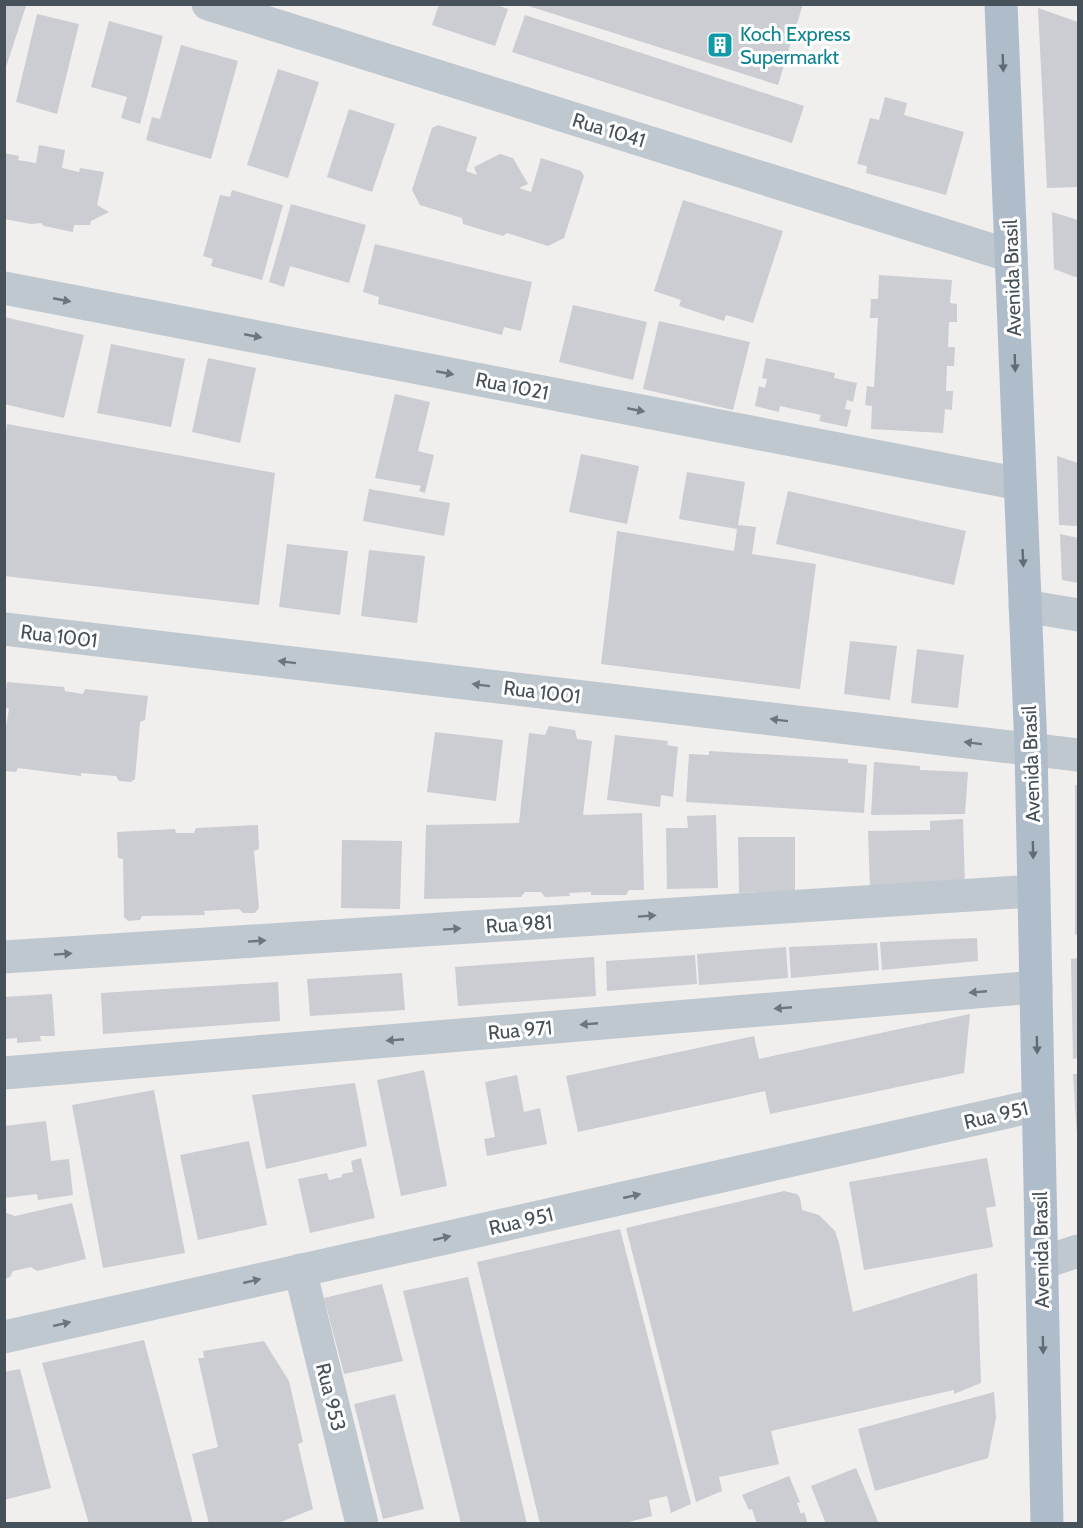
<svg xmlns="http://www.w3.org/2000/svg" width="1083" height="1528" viewBox="0 0 1083 1528" font-family="Cabin,sans-serif">
	<style>
		.building { fill: #cbcdd2 }
		.lines { fill: none; stroke-linecap: round; stroke-linejoin: round }
		.minor { stroke: #bfc8cf; stroke-width: 33 }
		.tertiary { stroke: #bfc8cf; stroke-width: 33 }
		.primary { stroke: #afbdcb; stroke-width: 33 }
		.oneway { fill: #616c76 }
		.oneway2 { fill: #6b757d }
		.labels { text-anchor: middle; dominant-baseline: central; stroke-width: 6; stroke-linejoin: round; paint-order: stroke }
		.culture-label { font-size: 20px; fill: #0d838f; stroke: #fff; text-anchor: start }
		.street-label { font-size: 20px; fill: #47515a; stroke: #fff }
	</style>
	<rect width="100%" height="100%" fill="#f1eeee"/>
	<g class="building">
		<polygon points="4,4 26,6 5,70 4,70"/>
		<polygon points="439,4 494,4 508,9 495,46 432,25"/>
		<polygon points="522,4 803,4 778,85"/>
		<polygon points="1038,8 1078,22 1078,187 1047,188"/>
		<polygon points="37,14 79,24 57,114 16,102"/>
		<polygon points="525,15 804,106 792,143 512,52"/>
		<polygon points="109,21 163,36 140,124 121,118 127,97 91,87"/>
		<polygon points="181,45 238,61 211,159 146,140 152,117 160,119"/>
		<polygon points="278,69 319,82 288,178 247,165"/>
		<polygon points="885,97 907,103 904,115 964,132 946,195 866,173 867,166 857,164 870,118 879,120"/>
		<polygon points="349,109 395,124 372,192 327,177"/>
		<polygon points="438,125 477,137 466,171 477,175 474,167 500,154 513,158 528,184 519,188 531,192 541,158 581,171 584,176 564,238 548,246 507,233 503,236 463,224 462,218 420,205 412,190 432,128"/>
		<polygon points="39,145 65,150 62,168 79,172 80,168 104,172 97,205 109,212 91,221 90,225 74,225 73,232 44,226 41,223 31,224 4,219 4,153 19,156 18,160 36,163"/>
		<polygon points="232,190 283,205 262,280 211,266 213,259 203,256 220,195 230,197"/>
		<polygon points="683,200 783,231 753,323 726,315 724,321 679,306 681,300 654,291"/>
		<polygon points="291,204 366,225 349,283 290,266 284,287 269,282"/>
		<polygon points="1052,212 1078,220 1078,278 1054,269"/>
		<polygon points="375,244 532,282 521,331 504,327 502,335 378,304 379,297 363,292"/>
		<polygon points="879,275 952,280 950,303 957,304 957,322 949,322 948,347 955,347 954,366 947,366 946,391 953,391 952,410 945,409 943,433 871,429 872,406 865,405 867,386 874,387 878,318 870,318 871,299 878,299"/>
		<polygon points="573,305 647,322 633,380 559,362"/>
		<polygon points="4,317 84,335 64,418 4,404"/>
		<polygon points="659,321 750,342 733,410 643,389"/>
		<polygon points="111,344 185,359 171,427 97,413"/>
		<polygon points="208,358 256,368 240,443 192,432"/>
		<polygon points="766,358 835,373 834,378 857,383 853,402 847,400 845,409 851,410 847,427 819,421 821,415 780,406 779,412 755,406 759,386 765,388 767,379 762,378"/>
		<polygon points="395,394 430,402 418,451 434,455 425,493 419,491 421,486 375,478"/>
		<polygon points="7,424 275,473 259,605 4,576 4,446"/>
		<polygon points="581,454 639,466 627,524 569,512"/>
		<polygon points="1057,456 1078,463 1078,526 1059,525"/>
		<polygon points="687,472 745,482 738,525 756,527 752,554 816,564 800,689 601,664 617,531 734,551 737,529 679,519"/>
		<polygon points="369,489 450,503 444,536 363,521"/>
		<polygon points="788,491 966,531 954,585 776,544"/>
		<polygon points="1060,534 1078,538 1078,583 1062,580"/>
		<polygon points="287,544 348,551 340,615 279,607"/>
		<polygon points="369,550 425,556 417,623 361,616"/>
		<polygon points="850,641 897,646 890,700 844,694"/>
		<polygon points="917,649 964,655 958,708 911,703"/>
		<polygon points="7,682 64,687 65,691 83,694 85,689 148,696 145,720 140,722 135,779 131,782 119,781 116,776 81,773 81,776 18,768 16,772 4,771 4,738 9,709 4,707"/>
		<polygon points="549,726 575,730 577,739 592,741 583,815 642,813 644,890 629,890 626,895 591,895 591,892 569,893 570,896 545,897 541,892 525,892 521,897 424,899 426,825 519,823 529,733 545,735"/>
		<polygon points="435,732 503,740 496,801 427,792"/>
		<polygon points="615,735 668,741 667,745 678,747 673,797 661,795 660,807 607,800"/>
		<polygon points="709,751 848,759 848,763 867,765 864,813 686,802 689,754 709,755"/>
		<polygon points="874,762 920,766 920,770 968,772 965,814 871,815"/>
		<polygon points="1075,785 1078,785 1078,934 1075,935"/>
		<polygon points="716,815 718,888 667,889 666,828 688,828 687,816"/>
		<polygon points="963,819 965,886 870,888 868,831 930,830 930,821"/>
		<polygon points="258,825 259,849 254,851 259,908 255,913 243,913 239,909 204,911 205,915 142,916 140,920 128,921 124,917 123,859 118,858 117,832 175,829 176,833 194,833 196,828"/>
		<polygon points="738,837 795,837 795,891 739,893"/>
		<polygon points="342,840 402,841 400,909 341,908"/>
		<polygon points="977,938 978,961 882,970 880,942"/>
		<polygon points="877,943 879,970 791,978 789,947"/>
		<polygon points="786,947 788,978 699,985 697,954"/>
		<polygon points="695,955 697,984 607,991 606,961"/>
		<polygon points="594,957 596,996 458,1006 455,967"/>
		<polygon points="1078,958 1078,1058 1073,1059 1071,959"/>
		<polygon points="402,973 405,1010 310,1016 307,979"/>
		<polygon points="278,982 280,1021 103,1034 101,993"/>
		<polygon points="52,994 55,1036 40,1036 41,1041 17,1043 17,1038 4,1039 4,997"/>
		<polygon points="970,1014 964,1073 770,1114 765,1091 578,1132 566,1076 754,1036 759,1059"/>
		<polygon points="424,1070 447,1186 401,1196 377,1080"/>
		<polygon points="1073,1074 1078,1074 1078,1135 1077,1136"/>
		<polygon points="517,1075 524,1112 540,1108 547,1144 487,1156 484,1139 495,1137 485,1082"/>
		<polygon points="355,1083 367,1146 266,1169 252,1095"/>
		<polygon points="154,1090 185,1253 103,1268 72,1105"/>
		<polygon points="46,1121 51,1161 69,1159 73,1195 38,1200 37,1194 4,1198 4,1126"/>
		<polygon points="249,1141 267,1225 198,1240 180,1155"/>
		<polygon points="361,1158 375,1218 310,1233 298,1179 327,1173 329,1180 342,1177 342,1174 353,1172 351,1161"/>
		<polygon points="987,1158 996,1206 986,1208 993,1247 864,1270 849,1182"/>
		<polygon points="784,1191 797,1194 800,1198 802,1210 819,1215 835,1231 839,1243 853,1312 977,1273 981,1383 954,1394 954,1390 771,1431 779,1464 719,1477 722,1491 696,1502 626,1228"/>
		<polygon points="72,1203 86,1259 37,1271 31,1267 13,1271 10,1277 4,1279 4,1212 15,1216"/>
		<polygon points="620,1229 691,1504 671,1513 667,1496 649,1500 652,1516 621,1524 540,1524 477,1262"/>
		<polygon points="468,1277 527,1524 461,1524 403,1291"/>
		<polygon points="382,1284 403,1361 344,1374 324,1298"/>
		<polygon points="144,1340 193,1524 89,1524 42,1363"/>
		<polygon points="264,1341 289,1381 303,1442 298,1444 313,1509 276,1524 209,1524 192,1454 218,1447 198,1358 204,1358 203,1351"/>
		<polygon points="20,1369 51,1488 4,1500 4,1372"/>
		<polygon points="994,1392 996,1418 988,1458 875,1491 858,1429"/>
		<polygon points="395,1394 424,1509 383,1519 354,1404"/>
		<polygon points="856,1468 879,1524 826,1524 811,1486"/>
		<polygon points="789,1476 800,1502 797,1503 801,1514 804,1512 808,1524 757,1524 752,1509 749,1510 742,1495"/>
	</g>
	<g class="lines">
		<g class="minor">
			<polyline points="208,4 1011,256"/>
			<polyline points="4,288 1020,484"/>
			<polyline points="1025,606 1078,615"/>
			<polyline points="4,957 1034,891"/>
			<polyline points="4,1073 1036,987"/>
			<polyline points="1042,1263 1078,1251"/>
			<polyline points="300,1270 362,1524"/>
			<polyline points="4,1337 1038,1105"/>
		</g>
		<polyline class="tertiary" points="4,629 1078,755"/>
		<polyline class="primary" points="1001,4 1031,749 1047,1524"/>
	</g>
	<defs><path id="oneway-solid" d="M-6-.8H1V-3.2L6.5 0L1 3.2V.8H-6Z" transform="scale(1.5)"/></defs>
	<g class="oneway">
		<use href="#oneway-solid" transform="translate(1003 63) rotate(88)"/>
		<use href="#oneway-solid" transform="translate(1015 363) rotate(88)"/>
		<use href="#oneway-solid" transform="translate(1023 558) rotate(87)"/>
		<use href="#oneway-solid" transform="translate(1033 850) rotate(89)"/>
		<use href="#oneway-solid" transform="translate(1037 1045) rotate(89)"/>
		<use href="#oneway-solid" transform="translate(1043 1345) rotate(89)"/>
	</g>
	<g class="oneway2">
		<use href="#oneway-solid" transform="translate(62 300) rotate(11)"/>
		<use href="#oneway-solid" transform="translate(253 336) rotate(11)"/>
		<use href="#oneway-solid" transform="translate(445 373) rotate(11)"/>
		<use href="#oneway-solid" transform="translate(636 410) rotate(11)"/>
		<use href="#oneway-solid" transform="translate(287 662) rotate(-173)"/>
		<use href="#oneway-solid" transform="translate(481 685) rotate(-173)"/>
		<use href="#oneway-solid" transform="translate(779 720) rotate(-173)"/>
		<use href="#oneway-solid" transform="translate(973 743) rotate(-173)"/>
		<use href="#oneway-solid" transform="translate(647 916) rotate(-4)"/>
		<use href="#oneway-solid" transform="translate(452 929) rotate(-4)"/>
		<use href="#oneway-solid" transform="translate(257 941) rotate(-4)"/>
		<use href="#oneway-solid" transform="translate(63 954) rotate(-4)"/>
		<use href="#oneway-solid" transform="translate(978 992) rotate(175)"/>
		<use href="#oneway-solid" transform="translate(783 1008) rotate(175)"/>
		<use href="#oneway-solid" transform="translate(589 1024) rotate(175)"/>
		<use href="#oneway-solid" transform="translate(395 1040) rotate(175)"/>
		<use href="#oneway-solid" transform="translate(632 1196) rotate(-13)"/>
		<use href="#oneway-solid" transform="translate(442 1238) rotate(-13)"/>
		<use href="#oneway-solid" transform="translate(252 1281) rotate(-13)"/>
		<use href="#oneway-solid" transform="translate(62 1324) rotate(-13)"/>
	</g>
	<defs>
		<g id="building-square" transform="scale(1.35)"><rect x="-9" y="-9" width="18" height="18" rx="4" fill="#0f9aa8" stroke="#fff"/><path d="M-4-6H4V6H1V3H-1V6H-4ZM-2.5-4.3h1.7v1.8h-1.7ZM.8-4.3h1.7v1.8H.8ZM-2.5-1h1.7V.8h-1.7ZM.8-1h1.7V.8H.8Z" fill="#fff"/></g>
	</defs>
	<g fill-rule="evenodd">
		<use href="#building-square" x="720" y="45"/>
	</g>
	<g class="labels">
		<g class="culture-label">
			<text x="740" y="34">Koch Express<tspan x="740" dy="23">Supermarkt</tspan></text>
		</g>
		<g class="street-label">
			<text transform="translate(609 130) rotate(17)">Rua 1041</text>
			<text transform="translate(1012 278) rotate(-92)">Avenida Brasil</text>
			<text transform="translate(512 386) rotate(11)">Rua 1021</text>
			<text transform="translate(59 636) rotate(7)">Rua 1001</text>
			<text transform="translate(542 692) rotate(7)">Rua 1001</text>
			<text transform="translate(1031 764) rotate(-92)">Avenida Brasil</text>
			<text transform="translate(519 924) rotate(-4)">Rua 981</text>
			<text transform="translate(520 1030) rotate(-5)">Rua 971</text>
			<text transform="translate(996 1115) rotate(-13)">Rua 951</text>
			<text transform="translate(521 1221) rotate(-13)">Rua 951</text>
			<text transform="translate(1041 1250) rotate(-91)">Avenida Brasil</text>
			<text transform="translate(331 1397) rotate(76)">Rua 953</text>
		</g>
	</g>
	<rect width="1083" height="1528" fill="none" stroke="#47515a" stroke-width="12"/>
</svg>
